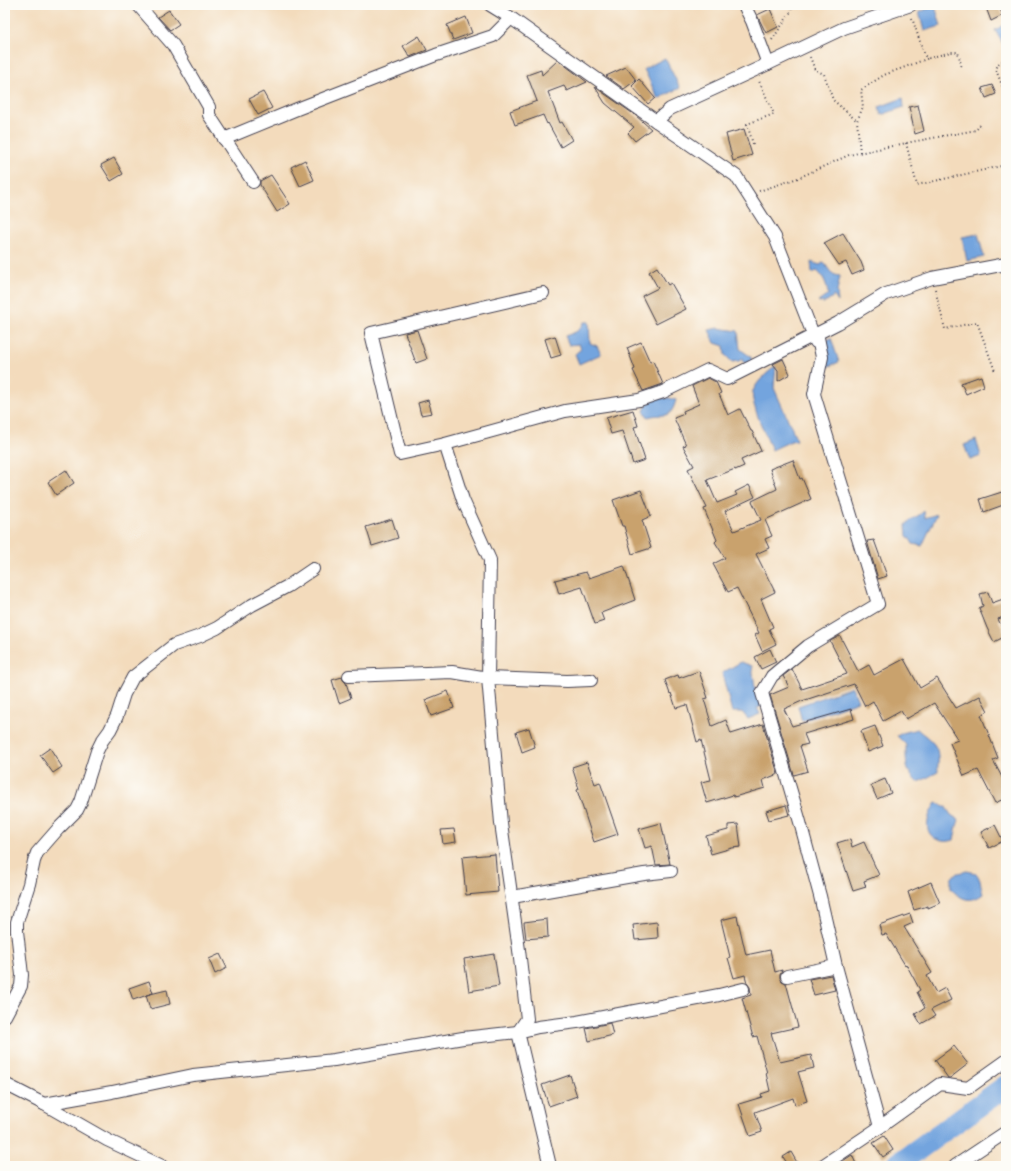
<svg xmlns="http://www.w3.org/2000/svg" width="1011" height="1171" viewBox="0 0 1011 1171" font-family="'Libre Caslon Text',serif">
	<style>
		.water { fill: #73a4de; stroke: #4a638c }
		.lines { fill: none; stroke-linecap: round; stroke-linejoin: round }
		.river { stroke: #73a4de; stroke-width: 22 }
		.building { fill: #c9a26d }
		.street-casing { stroke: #413e4e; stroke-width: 14 }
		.path { stroke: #413e4e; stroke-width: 2; stroke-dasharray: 1 3; stroke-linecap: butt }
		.street { stroke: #fff; stroke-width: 12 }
	</style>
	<rect width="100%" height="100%" fill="#fdfcf7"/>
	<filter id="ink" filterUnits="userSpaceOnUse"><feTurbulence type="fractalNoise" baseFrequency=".025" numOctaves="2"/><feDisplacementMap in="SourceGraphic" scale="8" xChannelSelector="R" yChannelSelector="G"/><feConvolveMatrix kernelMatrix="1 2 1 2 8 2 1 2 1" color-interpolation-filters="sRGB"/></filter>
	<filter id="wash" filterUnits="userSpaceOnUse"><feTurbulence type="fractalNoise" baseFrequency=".012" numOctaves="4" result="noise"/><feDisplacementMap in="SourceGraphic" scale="16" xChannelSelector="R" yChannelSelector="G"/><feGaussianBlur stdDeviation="0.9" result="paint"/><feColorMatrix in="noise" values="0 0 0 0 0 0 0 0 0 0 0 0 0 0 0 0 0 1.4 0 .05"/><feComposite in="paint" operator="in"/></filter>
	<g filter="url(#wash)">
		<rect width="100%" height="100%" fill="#f3dbbc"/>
		<g class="water">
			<polygon points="935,6 941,26 924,31 919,12"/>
			<polygon points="1006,24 1006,49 995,30"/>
			<polygon points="665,58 680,88 658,99 644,69"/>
			<polygon points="903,98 904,107 881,115 879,107"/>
			<polygon points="978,234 984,257 967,261 962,237"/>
			<path d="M811 262 820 265 824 262C829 270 831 275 840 276L837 292 838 302 834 296 824 303 818 302 828 295C827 285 825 278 817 271L812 273Z"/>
			<path d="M584 322H589L590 343 597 346 601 354 579 364 575 354 581 349 579 344 569 345 565 336C576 332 579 332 584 322Z"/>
			<polygon points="718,328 738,331 740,349 751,357 752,363 748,364 743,362 742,359 739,361 732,362 725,355 724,346 715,343 709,330"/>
			<polygon points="831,338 839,362 827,367 827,340"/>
			<path d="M776 366 774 388 797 440 791 441 772 450C767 438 749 401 753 391 758 380 767 373 776 366Z"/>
			<path d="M658 398H669L676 400C670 422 664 412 648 417L644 411 648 403Z"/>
			<polygon points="976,440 981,456 970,460 964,445"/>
			<path d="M924 511 925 518 937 514 922 546 913 544 910 539 907 536 906 525C912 517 917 518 924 511Z"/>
			<polygon points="741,662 752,666 756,694 759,696 762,706 757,708 760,714 748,719 742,712 732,712 722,673"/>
			<polygon points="852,687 858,701 802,721 798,706"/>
			<path d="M917 729C926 737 938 743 938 756 939 762 937 766 938 772 931 775 925 780 917 782 905 771 906 760 906 745L897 736 902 733Z"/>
			<path d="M936 803 945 806 951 815 959 820C956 827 956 833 954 840 947 842 943 842 936 839 921 831 929 813 936 803Z"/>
			<path d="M967 871 976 873C982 881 980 885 983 894 970 904 961 899 951 889 950 874 954 874 967 871Z"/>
		</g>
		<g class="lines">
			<polyline class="river" points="895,1166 1006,1086"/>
		</g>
		<g id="blocks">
			<g class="building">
				<polygon points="985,5 998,5 1003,15 991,21"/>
				<polygon points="770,9 778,27 766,33 757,15"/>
				<polygon points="169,10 179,24 170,30 158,17"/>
				<polygon points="466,17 472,33 453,40 447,25"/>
				<polygon points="419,36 427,50 410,57 403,46"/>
				<polygon points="558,60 587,82 567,91 564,86 548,92 560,123 562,122 572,140 561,147 548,123 547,124 543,115 515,125 510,111 537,101 527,75 541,70 542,75"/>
				<polygon points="626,67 636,80 624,89 606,76"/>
				<polygon points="639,79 655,98 648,104 632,86"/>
				<polygon points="992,85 996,94 986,98 982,88"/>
				<polygon points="595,87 635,115 651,129 635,141 628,133 634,127 605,103"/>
				<polygon points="263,92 272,108 258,115 249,99"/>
				<polygon points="918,105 924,131 915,134 909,107"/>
				<polygon points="744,129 752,155 733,161 726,134"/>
				<polygon points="114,158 123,174 111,181 101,165"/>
				<polygon points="305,160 314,180 300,186 291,167"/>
				<polygon points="271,175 290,204 277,212 260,185 260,181"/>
				<polygon points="843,233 861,262 864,270 852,275 846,262 839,265 824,243"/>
				<polygon points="657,267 668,285 671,283 686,309 656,324 642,296 658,288 649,272"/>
				<polygon points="417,330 427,359 416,363 405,333"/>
				<polygon points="555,336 561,355 551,358 545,339"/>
				<polygon points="641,342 650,362 653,361 663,384 643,391 633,370 635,369 627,348"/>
				<polygon points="783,359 790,374 778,381 778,370 773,364"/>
				<polygon points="981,376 984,386 966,394 961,383"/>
				<polygon points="708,378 716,382 721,393 719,394 728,415 740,409 751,431 752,431 761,451 741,460 744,466 735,470 735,469 707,480 717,503 737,495 735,492 749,485 755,497 725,511 734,531 761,520 752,501 777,489 770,469 793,460 800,479 802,478 811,499 765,520 772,536 765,539 769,548 756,554 775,592 761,599 773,627 769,629 776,644 762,651 755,635 759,633 737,588 728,592 713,564 725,558 715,542 717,540 704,509 707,508 688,469 694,466 683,446 686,445 674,418 684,414 683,411 699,404 692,386"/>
				<polygon points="428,400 432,413 421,415 418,403"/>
				<polygon points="633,410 638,426 634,427 645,460 633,464 622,431 611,434 606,418"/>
				<polygon points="66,470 74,483 56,495 48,482"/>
				<polygon points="641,490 651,516 642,520 651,548 632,554 624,526 622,526 613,500"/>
				<polygon points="1002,492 1006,504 984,512 980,499"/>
				<polygon points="392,519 398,538 372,546 366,527"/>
				<polygon points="874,540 887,576 878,579 867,541"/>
				<polygon points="624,566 635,600 601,613 604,621 595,624 582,587 559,594 555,580 586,572 589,578"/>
				<polygon points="988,592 992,603 1006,598 1006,616 998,619 1006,636 994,642 987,628 979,608 983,606 980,594"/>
				<polygon points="840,636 858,671 869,665 874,675 904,659 920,688 937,678 956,708 980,696 988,711 981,715 998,758 993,760 1006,785 1006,798 995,803 978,770 964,776 950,743 958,740 934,703 906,719 901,711 883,721 873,701 865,706 854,684 802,701 784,709 792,726 851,709 854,719 804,734 808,744 800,746 808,771 794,775 770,695 789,687 783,676 792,669 802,689 847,674 830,641"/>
				<polygon points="770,649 776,662 761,669 755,657"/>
				<polygon points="699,671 708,698 704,699 712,726 726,720 731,734 763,724 778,774 763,780 765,788 734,797 733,795 707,803 701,782 711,780 701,740 697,742 687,705 676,708 671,693 670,694 665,680 678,675 679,678"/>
				<polygon points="342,677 343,680 346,683 351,698 339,703 332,680"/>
				<polygon points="448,691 454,708 431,716 425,700"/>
				<polygon points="875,726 883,746 868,752 861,731"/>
				<polygon points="529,728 535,747 522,752 516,732"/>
				<polygon points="50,748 62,767 53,773 40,755"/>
				<polygon points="587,762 595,784 600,782 618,834 594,842 577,790 579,789 572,767"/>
				<polygon points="885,779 891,793 877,799 871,785"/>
				<polygon points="786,805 789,815 769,820 766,811"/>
				<polygon points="661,823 670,864 656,865 652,846 645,848 639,829"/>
				<polygon points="738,824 741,847 732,848 711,854 706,836 728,830 728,825"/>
				<polygon points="995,825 1003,841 989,848 981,832"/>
				<polygon points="454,829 456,842 443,844 441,830"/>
				<polygon points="850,839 852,847 864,842 879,875 864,881 866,887 853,891 837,843"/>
				<polygon points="495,854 498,892 466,895 462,857"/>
				<polygon points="931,882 940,903 928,908 928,906 914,910 908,892"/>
				<polygon points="910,914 913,923 904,927 932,973 927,976 936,993 945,988 951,1000 931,1010 935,1016 921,1024 915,1014 925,1008 917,992 920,990 906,964 905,965 886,934 882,935 879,925"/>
				<polygon points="737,916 746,955 770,950 775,972 782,970 780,974 780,978 782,981 786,983 798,1027 771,1033 780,1062 811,1055 814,1068 798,1072 807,1101 795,1105 793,1098 755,1112 762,1132 750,1136 739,1104 762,1097 761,1094 770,1091 766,1073 767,1073 757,1036 753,1037 742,998 751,995 750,987 747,983 745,975 734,978 728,958 730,957 721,920"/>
				<polygon points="547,919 548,937 526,939 524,922"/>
				<polygon points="657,922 658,938 635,940 633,925"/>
				<polygon points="220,954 227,968 215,974 209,959"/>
				<polygon points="494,954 499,986 469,991 464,959"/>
				<polygon points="831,975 835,990 814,995 809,979"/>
				<polygon points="149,981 153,993 133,1000 129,988"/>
				<polygon points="167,990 170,1004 150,1009 146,995"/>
				<polygon points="610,1023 613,1035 589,1041 586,1028"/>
				<polygon points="954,1046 968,1064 950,1078 948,1078 935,1060"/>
				<polygon points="570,1075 577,1096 549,1106 542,1085"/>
				<polygon points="884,1136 893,1150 883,1157 873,1143"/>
				<polygon points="791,1152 799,1166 789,1166 783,1157"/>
				<polygon points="852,1155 857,1166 835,1166"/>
			</g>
		</g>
	</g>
	<g filter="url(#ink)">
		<use href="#blocks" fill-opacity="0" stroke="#413e4e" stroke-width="1"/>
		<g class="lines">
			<g class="street-casing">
				<g id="street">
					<polyline points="138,5 173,45 209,107 209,115 253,182"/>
					<polyline points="490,5 511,18 656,121 736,176 775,237 816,342"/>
					<polyline points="768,64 844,28 911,5"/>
					<polyline points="656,121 670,109 768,64 752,21 744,5"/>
					<polyline points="224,139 297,109 436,55 493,36 511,18"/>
					<polyline points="817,333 822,357 814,394 878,604 808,646 772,676 762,693 800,822 820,896 836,966"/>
					<polyline points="445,444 400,454 371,333 543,293"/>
					<polyline points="349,676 452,672 488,678 567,681 591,680"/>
					<polyline points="512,897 644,874 671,871"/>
					<polyline points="787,976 836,966 880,1127 822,1166"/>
					<polyline points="5,1016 21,986 22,975 17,931 17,922 29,884 34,861 37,853 58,829 77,810 81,802 97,751 102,741 110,730 117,716 124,694 133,677 174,645 200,636 217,628 252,605 288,586 313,569"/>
					<polyline points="5,1084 44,1104 107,1140 162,1166"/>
					<polyline points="44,1104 112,1092 193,1075 334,1060 463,1038 518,1032 538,1027 577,1022 719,995 743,989"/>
					<polyline points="880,1127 940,1084 968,1088 1006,1061"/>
					<polyline points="550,1166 518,1032 527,1019 519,950 501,823 488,678 490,560 463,500 445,444 565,411 639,400 663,392 708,370 727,379 838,323 886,294 932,278 1006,264"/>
					<polyline points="955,1166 1006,1132"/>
				</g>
			</g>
			<g class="path">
				<polyline points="760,9 768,5"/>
				<polyline points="912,18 925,56 929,58 951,52 958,52 962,69"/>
				<polyline points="772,40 790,13 793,5"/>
				<polyline points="810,57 815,70 824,74 833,100 857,121"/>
				<polyline points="1006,59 998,64 996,70 1006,95"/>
				<polyline points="906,143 917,185 1006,165"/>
				<polyline points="753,144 747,124 774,114 759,81"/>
				<polyline points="860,152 857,121 863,107 861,90 884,75 929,58"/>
				<polyline points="759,191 798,178 849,155 911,142 976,130 980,125"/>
				<polyline points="935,289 945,329 977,322 995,371"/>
			</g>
			<use href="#street" class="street"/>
		</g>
	</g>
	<rect width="1011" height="1171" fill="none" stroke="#fdfcf7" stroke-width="20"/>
</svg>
